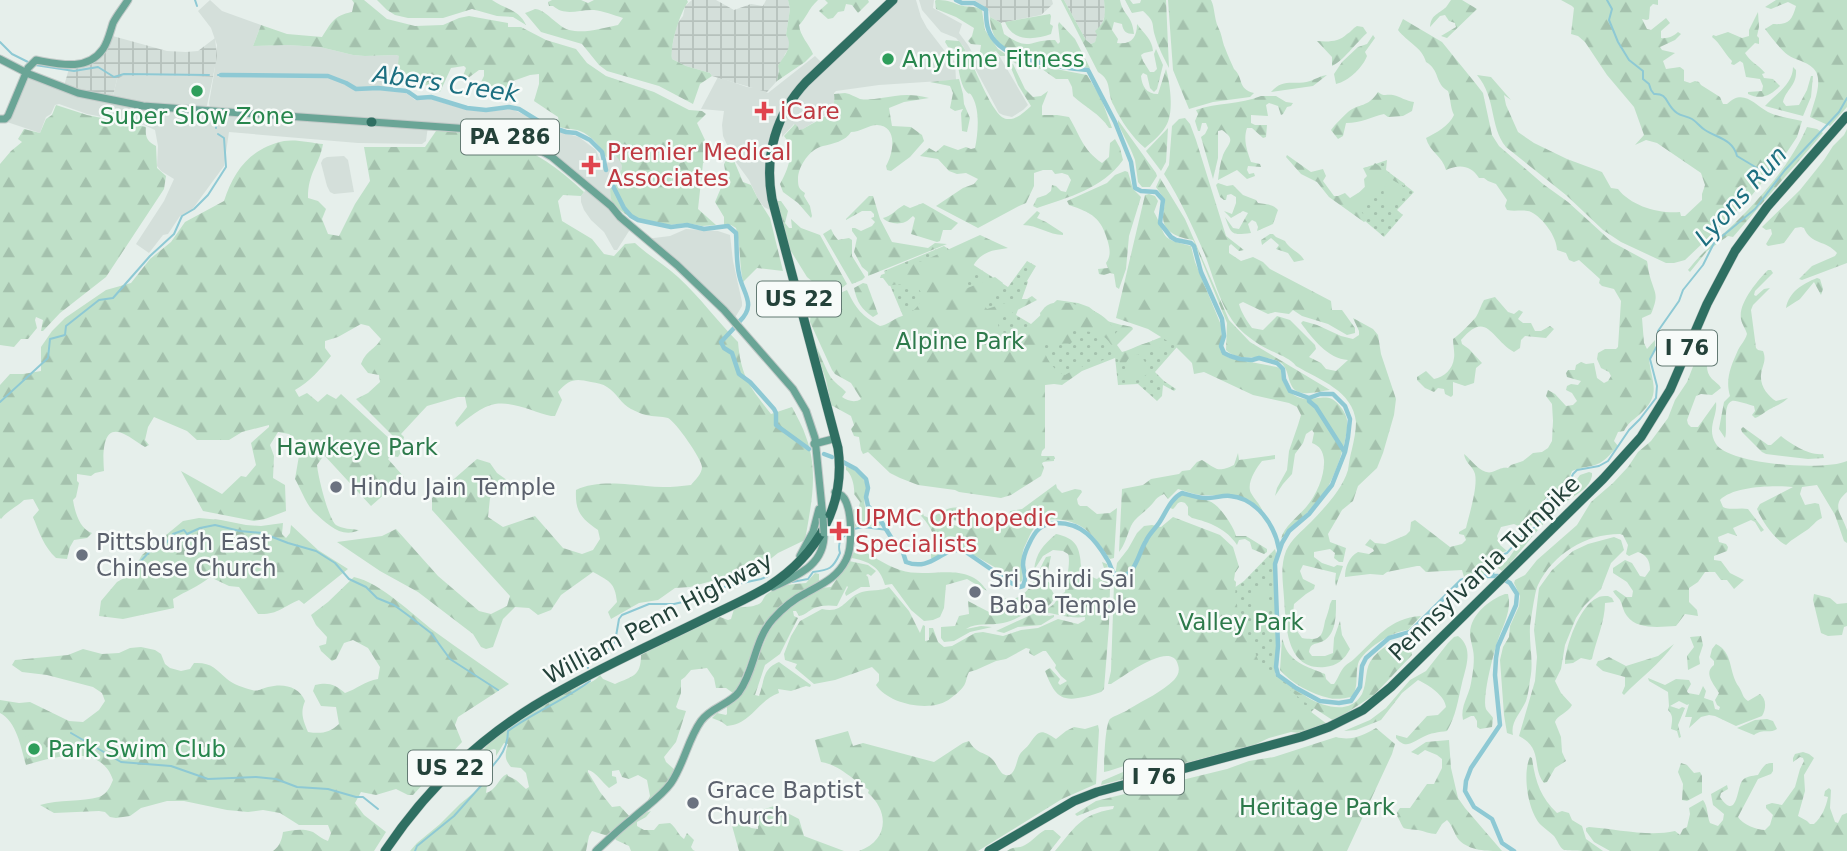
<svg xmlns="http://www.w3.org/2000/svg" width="1847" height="851" viewBox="0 0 1847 851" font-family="'DejaVu Sans',sans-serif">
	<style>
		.built { fill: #d4dfda }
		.industrial { fill: url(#industrial-grid) }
		.grass { fill: url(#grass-dots) }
		.forest { fill: url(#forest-firs); fill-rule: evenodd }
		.pitch { fill: #bfe0c8 }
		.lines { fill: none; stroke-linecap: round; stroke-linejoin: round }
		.stream { stroke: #8ec9d4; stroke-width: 2 }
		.river { stroke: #8ec9d4; stroke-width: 4.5 }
		.major-casing { stroke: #c2cac8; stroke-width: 9 }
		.highway-casing { stroke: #c2cac8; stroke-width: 10 }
		.major { stroke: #6aa596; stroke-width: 7 }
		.highway { stroke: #2f6f62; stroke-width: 9 }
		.major-bridge-casing { stroke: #c2cac8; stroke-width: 9; stroke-linecap: butt }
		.major-bridge { stroke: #6aa596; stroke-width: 7 }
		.leisure-dot { fill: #2e9e5b; stroke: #f7fbf9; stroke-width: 2.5 }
		.health-dot { fill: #e0444e; stroke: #f7fbf9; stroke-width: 2.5 }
		.worship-dot { fill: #6b7280; stroke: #f7fbf9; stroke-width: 2.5 }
		.labels { text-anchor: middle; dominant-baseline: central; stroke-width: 5; stroke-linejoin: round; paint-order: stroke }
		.shield { fill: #f7fbf9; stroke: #637a73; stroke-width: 2 }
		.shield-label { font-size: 21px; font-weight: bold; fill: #24423a }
		.leisure-label { font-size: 23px; fill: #27864d; stroke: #f7fbf9; text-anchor: start }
		.health-label { font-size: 23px; fill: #be3a42; stroke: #f7fbf9; text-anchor: start }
		.park-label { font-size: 23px; fill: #2d7a4b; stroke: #f7fbf9 }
		.worship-label { font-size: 23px; fill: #5b616d; stroke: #f7fbf9; text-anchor: start }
		.street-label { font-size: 23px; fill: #24423a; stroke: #f7fbf9 }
		.water-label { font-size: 24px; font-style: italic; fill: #1c6f80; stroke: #f7fbf9 }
	</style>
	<defs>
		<pattern id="industrial-grid" width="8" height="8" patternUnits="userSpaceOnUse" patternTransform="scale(1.75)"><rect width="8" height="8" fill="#d4dfda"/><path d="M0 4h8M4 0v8" fill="none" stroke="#b6c1bc"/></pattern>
		<pattern id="grass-dots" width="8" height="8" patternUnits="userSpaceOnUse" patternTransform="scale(1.75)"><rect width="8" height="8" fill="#bfe0c8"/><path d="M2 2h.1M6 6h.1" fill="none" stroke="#a4c1ad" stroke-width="1.8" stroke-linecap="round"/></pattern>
		<pattern id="forest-firs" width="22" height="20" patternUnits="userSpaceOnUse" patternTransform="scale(1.75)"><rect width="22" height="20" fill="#bfe0c8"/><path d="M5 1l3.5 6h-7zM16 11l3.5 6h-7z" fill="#a4c1ad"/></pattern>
	</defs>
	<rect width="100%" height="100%" fill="#e6efeb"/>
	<g class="built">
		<polygon points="210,0 222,11 261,25 253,46 287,45 320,47 353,55 365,56 396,55 399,56 400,60 392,91 406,93 415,100 431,99 467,110 492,111 512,109 539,122 549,129 579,137 596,150 602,165 607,164 610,158 617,156 621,161 622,168 620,174 613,181 610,192 612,204 631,226 629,231 617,250 614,250 604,232 591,220 584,210 581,202 581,196 588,187 570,171 508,136 428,126 426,141 422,144 358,143 229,132 224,166 191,211 180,216 168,234 163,235 149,253 136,244 164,201 174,179 161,171 157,166 158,146 155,130 144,125 87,114 59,104 55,105 51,114 46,117 40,133 7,122 5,119 26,73 112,100 117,79 123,76 169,75 213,77 206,110 210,108 209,103 214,74 217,45 211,28 198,11"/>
		<polygon points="893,0 916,0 921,17 927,28 947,54 955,62 956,80 879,85 836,91 834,93 834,108 830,112 803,129 799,130 794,124 782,137 782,133 777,129 789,103"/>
		<polygon points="919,0 934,0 933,8 962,24 959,33 968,45 977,61 995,52 1000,57 1028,105 1023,110 1012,117 1003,115 999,113 963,46 956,38 941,32 922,10"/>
		<polygon points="815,56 822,63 776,121 772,211 764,207 758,199 749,180 733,158 723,136 722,125 724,111 701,109 718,77 747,87 758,88 768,93"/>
		<polygon points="344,156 348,160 354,192 334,194 330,192 327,186 321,163 323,159 327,157"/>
		<polygon points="686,229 718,231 730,235 733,261 742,302 742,306 733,321 646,239 670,236"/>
	</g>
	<g class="industrial">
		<polygon points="692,0 716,0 734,10 751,4 763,6 766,0 788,0 790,9 786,35 789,39 790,47 785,54 779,70 777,81 767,92 712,76 710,73 686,66 672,59 671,51 677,24 683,16 685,6"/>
		<polygon points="974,0 1052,0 1053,4 1041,15 1001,23 990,17 989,11 985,7"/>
		<polygon points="1064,0 1104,0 1105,15 1095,42 1091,44 1086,40"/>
		<polygon points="109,35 167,51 186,52 198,51 215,38 217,56 213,77 169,75 123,76 117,79 112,100 64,86 70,65 92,59"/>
	</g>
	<g class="grass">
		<polygon points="1387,160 1386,170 1414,192 1397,210 1403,215 1384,237 1346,205 1371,181 1364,168"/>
		<polygon points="944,246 1008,287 1027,261 1036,266 1027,281 1028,282 1016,315 1031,324 1057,300 1078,303 1089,307 1107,321 1132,328 1114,343 1120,354 1205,319 1226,361 1177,347 1155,372 1164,381 1176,389 1174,391 1163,385 1162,396 1157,401 1138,384 1118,385 1115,357 1044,385 1041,456 1054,456 1054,461 1040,462 876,332 903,316 884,271"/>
		<polygon points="1275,549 1277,557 1273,568 1276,585 1276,630 1277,647 1275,674 1318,705 1311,712 1227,692 1234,588 1244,581"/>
	</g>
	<g class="forest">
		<path d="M352 0H364L387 19 415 26 443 25 459 18 469 16 508 23V27H521L546 40 576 49 587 63 606 76 654 92 689 110 702 111 706 114 697 123 705 140 703 146 711 157 703 163 698 209 716 225 702 226 687 223 669 225 632 219 612 204C611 198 609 192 611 186 615 173 630 172 616 156L610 158 606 157C600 146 592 136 580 131 572 128 564 130 556 125L559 123 558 117 534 101 539 84V74L530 75 513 81 512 85 517 91 516 95 503 92V86H491L489 92 479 91 478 88 484 76V70H479L464 81 463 76 466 68 464 66 451 68 440 92 424 84 421 79 397 72 399 56 396 55 365 56 353 55 320 47 287 45 253 46 261 25 287 34 322 37C332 22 333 16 352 12L354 3Z"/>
		<path d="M377 0H492C504 9 519 9 526 25L513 17 497 16 472 9 443 18H408L395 15 387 10Z"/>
		<path d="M552 0H581L588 3 594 0H687L688 2C680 13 670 44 672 59L686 66 710 73 712 76 700 84 693 104 659 86 607 71 599 65 582 44 541 32 525 13C529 12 532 10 535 9 545 9 558 27 569 30 585 34 602 28 618 25L623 18C614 15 603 11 594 10 579 9 566 17 553 6H549L548 2Z"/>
		<path d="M788 0H818C808 9 806 19 799 25 800 36 809 44 813 54L805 62 777 81 779 70 778 66C784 56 794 46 786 35L790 9Z"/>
		<polygon points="825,0 868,0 869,2 858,13 852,5 846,4 844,11 838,12 833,18 828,19 819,11 828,3"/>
		<path d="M936 0C946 0 950 1 959 5 967 8 974 5 982 10L985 30 998 49 1008 56H1000L996 51 979 58 981 45 971 44 968 41 972 36 974 28 956 17 936 9 935 1Z"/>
		<path d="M1061 0H1064L1086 40 1091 44 1095 42 1097 35 1095 31C1107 21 1105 14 1104 0H1120C1123 16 1132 14 1134 34 1126 34 1123 31 1122 24L1114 22 1112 30 1118 39 1117 43C1131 45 1137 38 1137 24 1144 34 1152 39 1153 51L1144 53 1141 55 1143 61 1150 72H1154L1157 69 1154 54 1156 49 1163 65 1157 89 1154 92 1150 88 1147 75 1143 73 1141 76C1142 86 1146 94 1158 94L1166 69C1170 83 1174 111 1167 124 1163 133 1152 142 1145 148 1132 137 1121 121 1114 106 1106 92 1113 81 1098 72Z"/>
		<path d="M1125 0H1130L1133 4 1140 3 1141 0H1166L1169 68C1164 58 1158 47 1155 36 1151 22 1156 23 1143 11L1132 13Z"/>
		<path d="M1168 0H1211C1215 8 1214 18 1218 27 1222 34 1222 41 1225 48 1228 56 1231 62 1234 69 1244 78 1237 89 1254 93L1250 97 1213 102 1189 109 1173 70Z"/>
		<path d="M1451 0H1462L1477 9 1447 38 1441 36 1456 27 1455 23 1449 21 1445 15 1440 16 1430 27C1431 15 1437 15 1445 8 1446 8 1450 1 1451 0Z"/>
		<path d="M1561 0H1658V5L1653 4 1650 7 1649 19 1647 20 1642 19 1647 29 1651 30 1666 18 1670 23 1661 31V38C1667 39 1674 36 1678 32L1681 34 1675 40 1660 47 1662 50 1675 53 1663 61 1666 69 1680 67 1684 70V81L1690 83 1695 81 1699 82 1701 85 1720 97 1723 104H1727C1743 88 1754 104 1768 112 1778 117 1791 118 1802 121L1797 137 1777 167 1768 175 1748 200 1685 260 1674 263H1666L1621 242 1603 230 1566 195 1506 147C1489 126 1497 99 1477 75L1491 77 1511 100 1504 95 1506 105 1518 132 1534 143 1567 159 1602 172 1611 188 1618 189C1631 206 1659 214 1680 212L1681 216H1685L1702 200V194L1705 185 1701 173 1657 143 1646 140 1635 145 1644 135 1634 107 1607 75 1585 42 1578 36 1571 34 1574 8 1572 6Z"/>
		<path d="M1776 0H1847V107L1830 126 1810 117C1813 104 1825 79 1813 68 1806 61 1795 60 1788 55 1779 48 1772 38 1765 29L1773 24C1788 25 1792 21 1796 6L1788 2 1771 9 1765 7Z"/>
		<path d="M1758 12 1759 27 1757 36 1759 38V44L1755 43 1745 53C1750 62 1759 65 1765 73L1762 74 1764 78 1773 79 1780 86C1770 96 1761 100 1748 94V92L1762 91 1763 86 1760 79 1746 77 1743 63 1740 61 1734 65 1731 64 1732 61C1725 54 1720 43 1712 37L1713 35 1716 36 1728 32 1742 38 1749 36V30Z"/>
		<path d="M1050 14 1051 16 1050 24 1053 26 1051 34C1034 40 1013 42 1005 22Z"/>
		<path d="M990 17 1001 23 1004 34C1031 53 1029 39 1055 40L1058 44 1060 42 1058 25 1059 22 1075 39 1090 68C1066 65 1017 60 999 43 993 37 990 25 990 17Z"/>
		<path d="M1403 19 1442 42 1476 84 1483 93 1492 135 1499 146 1543 184 1568 202 1612 242 1647 261C1648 265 1648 269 1649 273 1654 294 1660 292 1651 314L1642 318 1644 343 1647 349 1655 340V349L1649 359C1652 385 1662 394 1639 415 1632 421 1628 423 1624 431L1618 432 1614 441 1618 446C1612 452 1607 459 1600 463 1592 467 1581 467 1572 471L1567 485 1562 490 1554 491 1545 499 1538 522C1530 527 1523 529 1514 524L1501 527 1497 536 1500 545 1507 551C1495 554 1493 559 1492 570L1484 574 1464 577 1462 570 1426 572 1420 566H1417L1387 572 1383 575 1370 574 1345 577C1345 567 1349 557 1358 552L1369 554 1374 551 1373 549 1365 545 1370 539 1375 543 1385 544 1406 535 1410 531 1411 522 1415 520 1450 547 1462 544 1466 540 1464 535 1459 534V532L1466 528C1469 515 1478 487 1475 474 1473 466 1465 463 1464 454 1472 460 1481 475 1492 472 1499 470 1501 467 1508 468L1511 465 1523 461 1533 453 1542 452 1548 448 1552 441 1553 421 1552 404 1546 396 1548 390 1555 394 1566 406 1573 405 1577 401 1572 393 1566 390 1567 386 1571 384 1578 385 1581 381 1567 377 1566 373 1568 370H1575L1576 365 1581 362 1586 364 1594 363 1597 378 1604 383 1608 381 1611 376 1609 372 1601 368 1597 359 1598 353 1605 349H1616L1618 347 1621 301 1614 289 1602 286 1599 283 1600 279 1579 260 1574 262 1569 260 1566 253 1557 250C1557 237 1543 218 1531 212 1524 209 1515 212 1507 210L1505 206 1507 200 1496 184 1488 181 1484 178H1479C1471 165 1459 164 1446 170 1443 157 1429 151 1426 138 1436 133 1449 126 1454 115 1450 107 1451 99 1448 91 1435 84 1440 70 1426 62 1422 47 1407 42 1398 30Z"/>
		<path d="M1357 26 1363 27 1367 33C1357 42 1342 62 1332 66V57L1317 41C1328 42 1339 42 1347 34 1351 32 1353 28 1357 26Z"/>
		<path d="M1373 35 1375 38 1365 52 1367 56C1363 67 1349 81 1336 84L1334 74 1342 62 1358 47 1367 44Z"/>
		<path d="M946 40 959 41C972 55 991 118 1007 119 1017 120 1024 112 1031 106L1018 85 1009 63 1013 64 1025 89 1033 97 1041 96 1048 91 1042 106V115H1057L1069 117C1081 137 1082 149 1102 163L1109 157 1110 143 1115 139 1120 148 1123 160C1102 189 1069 197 1037 208L1033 206 1037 198 1046 195 1051 191 1052 185 1056 186 1061 191 1066 192 1071 180 1068 175 1062 173 1055 174 1052 170H1043L1034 173V186L1026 203 1019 206 978 228 936 206 963 188 974 184 978 179 966 173 957 174 949 171 938 159 920 156 929 148 936 152 944 145 958 150 966 147 971 149 975 148C978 133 980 112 973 98 968 89 971 98 965 90 960 83 956 59 958 52L955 49 948 47 945 42Z"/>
		<path d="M1012 57 1025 63 1087 75 1101 98 1112 128H1109C1100 114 1085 107 1073 96L1072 87 1068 79H1056L1042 69 1021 67 1012 61Z"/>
		<path d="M1793 67 1796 70C1797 86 1786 89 1783 102L1786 106 1799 105 1807 90 1811 76H1813L1811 97 1803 116 1765 106C1775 95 1793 84 1793 67Z"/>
		<path d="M1327 75 1313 86 1271 92C1284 77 1294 86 1310 81 1316 79 1320 76 1327 75Z"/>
		<polygon points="959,79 963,94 964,104 970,118 967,132 962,131 961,113 963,109 955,111 950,108 953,93 950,86 930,82"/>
		<path d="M1378 92C1384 97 1386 94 1393 95 1401 97 1406 101 1414 102L1412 111 1403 116 1388 117 1384 114C1370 117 1362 123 1346 123L1343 136 1338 139 1331 130C1336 123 1342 118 1348 112 1359 103 1368 108 1378 92Z"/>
		<path d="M845 93C851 94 855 97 860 99 872 101 884 97 895 96 906 94 918 95 929 98L904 102 889 108 892 126 911 127 922 135 924 141 910 157 891 171 887 170 886 166C893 155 899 126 877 125 869 125 860 132 851 132 846 141 832 144 823 146 810 149 798 166 798 179 798 187 799 189 805 193L804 196 810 206 812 216 811 218 798 203 783 192 780 184C788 170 796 150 784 136L795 124 798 127 799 130 803 129C819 119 837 115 834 94Z"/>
		<path d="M1261 96H1276L1286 102 1293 103 1291 106 1287 107 1283 114 1281 115 1278 106 1269 103 1266 105 1268 116 1251 115V123L1255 125H1267L1266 137 1263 138 1252 128H1247C1243 140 1247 150 1251 162L1260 164 1261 167 1248 166 1247 170 1249 174 1254 173 1255 176 1247 179 1237 170 1218 180C1219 172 1220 163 1223 155 1228 143 1237 140 1222 130L1218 131V158L1213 179 1201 137 1205 134 1208 128 1206 123H1202L1200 131H1198L1195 121 1198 114 1196 110C1217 102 1240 105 1261 96Z"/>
		<path d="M56 105 87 115 146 127C145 137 147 141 156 146L157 168 166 176 164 189 106 277 60 313 43 331H41L43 320 36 317 35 320 37 328 28 339H21L14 347 0 345V164L11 151 22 142 18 139 24 129 40 133 46 119 52 115Z"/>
		<path d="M1185 118 1190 124 1196 140 1226 236 1244 250 1239 251 1231 244 1229 246V253L1241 261 1253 257 1263 262 1270 269 1331 301 1332 310H1342L1355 328V333L1347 335 1328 324 1302 316 1293 310 1289 314 1275 312 1268 314 1243 302 1239 304C1241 312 1247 321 1252 328L1263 330 1277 316 1290 320 1315 345 1316 349 1309 357 1321 363 1326 369 1336 371 1348 360C1328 359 1312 338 1301 323L1303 321 1317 325 1341 336 1353 339 1359 335V331L1353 318 1373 329 1378 335 1381 354 1396 399 1394 415 1383 453 1377 468 1358 486 1353 501 1342 510 1328 534 1330 542 1346 548 1343 562H1339L1334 558 1335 553 1330 549 1314 552V557L1322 563 1334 567 1337 565 1343 566 1336 586 1335 581 1336 573 1303 565 1300 571 1303 579 1315 585 1314 589 1306 594 1294 604 1292 624 1302 638C1321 641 1322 637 1325 621 1327 615 1329 610 1330 604L1332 600H1336C1336 613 1337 636 1321 642 1313 645 1311 643 1309 652L1312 656H1325L1333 653 1334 638 1340 621 1342 635 1350 649C1345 659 1337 666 1325 667 1286 671 1286 625 1284 598 1283 582 1280 566 1286 551 1291 539 1302 531 1311 522 1325 507 1342 490 1348 470 1349 463 1350 456 1352 449 1354 440 1356 431 1356 422 1353 391 1320 380 1296 366 1291 359 1282 356 1274 352 1259 346 1241 333 1232 320 1219 301 1213 276 1205 255 1193 227 1180 199 1164 174L1169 165 1172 126 1179 119Z"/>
		<polygon points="1118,120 1156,173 1157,176 1150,187 1142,187 1138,182 1135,160 1131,150 1118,124"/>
		<path d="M1807 127 1817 129 1823 133 1733 237 1728 236 1707 251 1690 272 1688 270C1705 248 1727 232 1746 212 1770 187 1793 159 1807 127Z"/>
		<polygon points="1168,128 1166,162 1161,171 1146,151"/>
		<path d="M1847 129V263L1802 280 1799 279 1812 266 1835 256 1837 253C1826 240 1811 245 1804 228L1801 227 1795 228 1784 243 1768 246 1766 244 1772 234 1771 229 1766 230 1762 227 1800 190 1824 160 1833 146 1844 135Z"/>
		<path d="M436 131C499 131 538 149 584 192L581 196 563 195 558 201 562 221 592 239 604 254 614 256 625 244 635 243C649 256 665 265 678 277 700 297 717 321 738 342 741 377 750 387 771 414L792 407C797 417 803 427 806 437 819 471 811 506 805 540L778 553 759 568 690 587 675 588 658 600 639 603 611 619 608 612 617 602C615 582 609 581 593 572L561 595 551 610 538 615 529 608 515 607 503 619 493 647 486 649 481 647 473 634 418 592 380 571 337 542 382 536 396 529 438 576 479 611 491 614 507 606 510 596 432 510V498L477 459 490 463 497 473 514 485 490 498 488 517 503 527 535 516 563 548 582 554 593 550 600 539 598 530C581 518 575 512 576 490 595 480 626 484 646 486 661 488 676 487 691 485 695 480 702 474 702 467 702 459 675 421 668 418 662 416 653 417 646 415 641 414 636 411 631 409 621 404 617 393 607 387 603 384 597 383 591 382 575 378 569 379 558 392L562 400 555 416H551C534 412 513 401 495 404 482 406 467 419 457 427L455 423 467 407 465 397H458L427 406 401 434 404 437 401 449 406 456 400 454 398 457 391 456 388 459 404 477 371 506 324 455 317 465C318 476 328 518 336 525 342 529 352 529 359 530 342 539 327 524 315 513 306 505 301 489 295 479L301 444 289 434 278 432 270 445 274 456 273 478 285 485 286 511 265 519 254 521 203 511 181 471 222 494 241 476 246 477 256 465 251 443 269 427V425L242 432 229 440H197L187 431 154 417 148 427 145 440 149 445 145 447C138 443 131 437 124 434 101 423 103 456 104 471L95 473 91 476 77 474V481L79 483 76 497 73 500C75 513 80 529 92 533L87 538 74 540 70 547 67 559 56 558C44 547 39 532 33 517L39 510 33 499 24 500C17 507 8 510 1 519L0 518V385L10 374H23L41 371V347L52 331 65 318 106 290 131 283 150 259 171 242 185 222 224 201C234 170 251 148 284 141 296 139 312 143 323 144 319 166 308 172 308 198L318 201 326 209 322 219 328 234 339 236 355 204 370 181 364 147H425ZM361 324 369 326 381 339C374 351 367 349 361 364L368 373 379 375 380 382 368 393 356 399 395 438 392 441 341 394 336 399 327 394 318 402 307 393 299 397 295 390C309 382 321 369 331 356L325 348V341L338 337Z"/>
		<polygon points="1287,155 1311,172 1323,169 1326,176 1323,181 1334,196 1338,196 1345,193 1350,198 1358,193 1363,191 1365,188 1364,179 1367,176 1363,168 1373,166 1375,163 1405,184 1404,186 1387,178 1380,183 1361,211 1367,220 1364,222 1329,197 1317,182 1301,174 1286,157"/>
		<path d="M732 156 743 182 751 185 758 199 770 218 783 271 757 268 743 282C739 264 741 246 736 228L731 225H724V217L715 202 726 176 724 164 727 159Z"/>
		<path d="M1125 171 1128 172 1133 189 1141 197 1129 236 1126 269 1119 289 1116 287 1114 274 1110 273 1104 275 1099 274 1098 269 1108 268 1106 263C1111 256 1110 250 1108 242 1101 217 1092 213 1069 205L1067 201 1107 183 1115 175Z"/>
		<path d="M1160 178 1185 219 1229 320 1250 342 1330 390C1322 391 1312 394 1303 393 1284 391 1293 368 1278 361 1262 354 1239 363 1226 350L1227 323 1195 244 1193 240C1180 238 1163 233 1163 217 1163 212 1165 205 1165 200L1156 187Z"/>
		<path d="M1218 183 1227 186 1233 185 1243 195 1256 200 1258 203C1265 204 1273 204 1278 210L1273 224 1257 231 1258 227 1256 222 1252 220 1248 224 1251 233C1232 235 1232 236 1225 217L1233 228 1239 229 1248 213 1243 211 1231 218 1224 211 1232 214 1236 203V197L1231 194 1227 195 1226 200H1224L1220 197 1216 185Z"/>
		<path d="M1149 194 1155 196 1158 201 1154 212C1168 238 1158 238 1191 246L1195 262 1221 325 1222 338 1219 351 1229 358 1277 367 1281 369C1282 387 1292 400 1311 399 1319 398 1326 396 1332 399 1339 403 1346 413 1347 420 1349 437 1336 473 1328 487 1316 508 1296 521 1281 539 1284 526 1299 516 1307 506 1317 494 1325 475 1324 460 1323 451 1320 446 1312 443L1314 433 1312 430 1306 434 1303 443 1295 454 1292 474 1283 484 1275 496 1277 488 1287 470 1289 451 1298 425 1301 415 1297 407 1289 403 1253 395 1204 372 1194 374 1192 363 1174 345 1148 329 1116 318 1145 195Z"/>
		<polygon points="869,196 873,196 880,219 892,242 928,248 935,243 947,244 868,276 868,272 862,267 854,252 857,238 852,231 852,228 855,228 861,231 872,226 875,222 871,218 874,217 874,214 871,211 862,211 846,220 846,219"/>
		<path d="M776 201H781L788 211 785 223 789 228H792L791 219 801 228 820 235 847 284C839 291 827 297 816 294L814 283 807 277 789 248Z"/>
		<path d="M923 203 958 223 951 230H943L940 241 937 242 911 234 915 218 913 216C910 218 908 221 905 222 898 225 887 223 883 218 892 216 895 210 904 205L910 208Z"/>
		<path d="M1037 211 1040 213 1037 218 1046 222 1063 233V235C1049 235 1037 225 1023 225Z"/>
		<polygon points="831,229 834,235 838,240 849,238 852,240 852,256 865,277 862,280 852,284 823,234"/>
		<path d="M1270 234H1273L1276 237 1285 241C1289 249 1300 252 1304 260L1294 262 1288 253 1276 249 1279 245 1271 238 1262 245 1261 240Z"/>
		<path d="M980 235 1008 248C1004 249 1000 249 996 250 983 252 973 261 971 273L965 275V289L995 277 1003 283 997 294 980 301 987 309 1018 299H1027L1032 296 1037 300 1000 319 998 325 1001 332C1015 335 1028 327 1041 320L1040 313C1043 310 1044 307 1048 305 1064 296 1114 313 1113 332L1115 334 1123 325 1132 327 1133 329 1117 345 1122 352C1137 348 1149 337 1165 344L1157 350 1150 347 1140 354 1131 355 1125 364 1120 363C1119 357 1109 339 1104 337 1100 335 1094 336 1091 336L1090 335 1091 332 1071 329 1070 332 1076 338 1070 344C1060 342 1052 347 1043 344 1044 356 1053 371 1065 375L1075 369 1072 366 1074 362 1081 363 1082 367 1115 356V358L1082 371 1062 385 1054 384 1045 385V448L1042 451 1041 455 1042 457 1054 456 1055 458V459L1047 460 1042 463 1044 468 1041 476 1011 495 1001 498 959 492 955 490 918 485 900 478 890 473 868 452 863 454 861 450 859 437 854 436 851 429 854 425 851 416 831 405 826 380 812 339C820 351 823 364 830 376 834 383 841 386 846 392L842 397C848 401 855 403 861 399L851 383 835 374 832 370 810 322 811 310 807 307 847 290C856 309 862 316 880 326 887 325 891 321 897 318 910 313 920 310 922 294L918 288C908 285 899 283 889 286L883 278H880L881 275 910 263 923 261Z"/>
		<path d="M1768 270H1771L1773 273 1755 291 1754 295 1756 296 1764 289 1770 288 1753 305 1751 310 1756 348 1758 350 1763 351C1767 361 1762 365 1761 375 1760 386 1768 396 1776 401L1788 398C1780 405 1779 404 1770 409 1764 412 1761 416 1755 418L1752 415 1755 411 1754 406C1749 405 1736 400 1732 401 1722 404 1728 430 1725 438L1719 429 1724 402 1730 396C1725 379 1731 366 1738 350 1741 344 1745 341 1747 334 1746 329 1742 325 1741 319 1738 303 1758 280 1768 270Z"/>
		<path d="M1817 278 1820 279 1823 289 1821 295 1814 282 1800 299 1786 308C1789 292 1802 284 1817 278Z"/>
		<path d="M863 283 867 284 878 314 873 317C861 309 857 302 854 288Z"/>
		<path d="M1495 297 1508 312 1514 314 1519 310 1523 312 1518 319 1523 323H1531L1535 331H1541L1550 326 1554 329 1546 338 1525 336 1521 340 1520 348 1514 352C1491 339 1487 309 1461 340L1462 344 1469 349 1482 363 1476 368 1474 383 1465 386 1453 382V395L1451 397 1445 394 1444 389 1438 388 1434 392 1425 388 1417 380V377L1426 371 1434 379C1444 377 1453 369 1454 358 1455 353 1453 345 1453 339 1460 334 1470 324 1476 317 1479 312 1481 305 1484 300Z"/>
		<path d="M1703 341 1709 342 1713 349C1708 358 1703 369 1712 379 1715 382 1719 384 1721 388L1712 395 1701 394 1696 396 1687 420 1688 424 1691 427H1698L1716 402C1718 416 1706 428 1716 444 1729 465 1826 471 1847 461V492C1830 506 1842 514 1847 530 1847 532 1847 541 1847 543L1844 541 1835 515 1817 485 1802 487 1800 494 1805 505 1815 503 1819 504 1822 518C1815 521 1813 526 1807 530 1800 535 1792 539 1786 545 1775 540 1762 521 1757 509L1760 504 1793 487C1774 485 1733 486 1720 500L1723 507C1731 511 1739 507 1748 509L1764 530 1761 532 1755 522 1751 520 1733 528 1737 536 1728 533 1718 537 1719 542 1726 544 1728 547 1727 551 1714 556V560L1721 561 1730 573 1744 580 1734 589 1727 580H1721L1715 572H1705L1698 582 1689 588V602L1697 610 1698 616 1685 614 1676 626C1660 627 1637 630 1627 616 1623 611 1623 606 1620 600 1618 597 1615 595 1613 591L1616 590 1626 597H1632L1633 591 1627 582 1613 573V568L1625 560 1632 563 1640 576 1645 577 1650 570C1650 561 1647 555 1638 552L1629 556 1626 554 1628 545 1623 535 1620 534C1585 534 1553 554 1538 585 1535 590 1531 619 1530 627 1529 645 1534 662 1530 680 1529 687 1528 695 1526 701 1521 713 1510 722 1513 735L1507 733 1504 715 1500 660 1503 647 1509 637 1510 626 1519 606 1520 596 1514 583 1515 580 1525 575 1537 560 1577 525 1591 502 1613 483 1628 467 1638 452 1651 441 1668 418 1675 400 1687 382Z"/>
		<path d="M1743 427 1768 445H1771L1781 436C1791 444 1810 456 1823 454L1824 458 1808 459 1766 454 1762 452 1742 432 1741 429Z"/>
		<path d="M1238 453 1239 460 1275 455V459L1262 461C1256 468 1246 484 1251 493 1255 500 1260 504 1263 512 1241 488 1228 497 1200 495 1193 494 1186 491 1178 489L1168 499 1164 494C1153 499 1155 503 1147 509 1141 515 1135 518 1131 526 1127 535 1125 545 1119 552L1122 489 1143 485 1151 479 1179 474 1182 471 1190 470 1197 462 1202 460C1217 469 1217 473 1234 465Z"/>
		<path d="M846 466C856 470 868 479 866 491 865 497 863 503 866 509 870 516 878 516 882 525 872 528 863 525 854 527L852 510 859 507 860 502 854 494C855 487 852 474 846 470Z"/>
		<path d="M1589 472 1592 473V476C1589 488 1580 492 1570 499 1546 517 1527 544 1507 567L1502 571 1498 568 1500 561 1509 558 1523 537 1535 529 1542 521 1551 504 1555 499 1567 493 1580 475Z"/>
		<path d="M1056 484 1057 488 1062 493 1075 489 1081 490 1082 492 1077 499 1078 504 1080 506H1087L1097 514 1110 513 1117 508 1114 558 1110 559C1102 549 1095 536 1085 529 1073 520 1050 515 1038 524 1031 530 1028 540 1024 548 1020 559 1024 570 1022 581L1020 582C1006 575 964 546 953 548 946 549 939 555 933 559L931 558V548L935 542C933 529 925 519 916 511H922L924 516 930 518C943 513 948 504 963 509V522L952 520 950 522 954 525 969 530 970 528 966 518 968 509 973 510 974 520 982 528 999 526 1009 518 1010 511 1022 509Z"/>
		<path d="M1183 492C1194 500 1199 497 1209 501 1219 504 1234 527 1236 536H1246L1267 549V552L1264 554 1252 549 1250 542 1245 539 1239 540 1237 545C1227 529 1209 522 1192 518L1188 515V507L1185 503C1177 500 1178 505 1173 509L1170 508 1175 499Z"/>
		<path d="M1173 517 1220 535 1233 547 1239 567 1235 573 1234 580 1236 582 1235 598 1239 614 1259 662 1282 690 1327 724 1299 733 1291 732 1269 738 1254 745 1101 785 1102 781 1123 772 1143 768 1145 763C1132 761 1118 769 1104 772 1104 763 1105 724 1110 719 1115 715 1124 713 1129 709 1144 700 1162 692 1174 680 1178 676 1180 671 1178 665 1172 639 1123 677 1111 684H1108L1111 671 1114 583 1117 563 1128 549 1137 533 1144 526 1152 525 1161 527Z"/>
		<path d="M199 518 221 520 246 525 261 526 283 523 282 534 286 538 290 533 291 525 318 550 348 569 304 604 299 600C282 607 278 615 258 614L239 587 229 586 210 577C198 587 186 591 173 599L174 608 123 619 99 616 101 601 117 582 131 574 142 555 183 521Z"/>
		<path d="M1056 534C1070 537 1078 542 1080 557 1081 561 1080 565 1082 569 1085 574 1092 577 1097 579L1103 574 1104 568 1102 562 1107 564 1110 576V587L1109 626 1104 689 1101 692C1093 695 1086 697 1078 698 1057 702 1052 688 1045 671L1050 668 1060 679 1058 683 1060 685 1067 681 1061 676 1055 668 1056 665 1046 651H1043L1034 656 1029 653 1030 649 1026 648 1006 659 996 661 976 670 969 672C966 677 967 682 963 687 961 690 954 696 951 698 932 714 888 704 876 685L879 681V674L872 667 835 680 814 684 795 668 797 664 785 660 784 654 791 636 800 621 822 609C844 614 844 598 862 592 871 589 880 592 889 587L909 611 920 633 923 625 925 626V641L929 640V628H933L938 642 944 647 952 646 975 633 983 632 1003 636 1021 630 1038 628 1058 619 1078 624 1085 620V617C1070 619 1058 614 1043 612L1054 604 1060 595 1065 592C1066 582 1071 561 1068 554L1063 551 1053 550 1043 556 1034 570C1036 553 1043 545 1056 534Z"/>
		<path d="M1614 537 1621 540 1624 550 1611 563 1601 589 1584 606 1576 618 1565 645 1561 669 1555 681 1561 693 1572 705C1568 713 1557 715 1555 722L1561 737 1562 752 1566 761 1555 768 1547 782 1544 783C1531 767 1544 749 1519 736L1535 681 1537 657 1534 630 1539 588 1552 570 1573 551 1588 544Z"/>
		<path d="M855 549C871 553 884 565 900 570 930 580 967 559 987 591L967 579 946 585 944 608 940 617 933 620 924 621 911 610 892 584 885 585C880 567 869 561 851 558Z"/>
		<path d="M1051 556 1047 575 1043 576V579L1050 583 1051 589 1055 596C1051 609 1040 608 1029 612 1020 616 1013 621 1003 623 990 626 977 622 966 629L981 626 992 627 970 632 954 641 944 642 941 638V627L955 626 959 616 969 614 968 601 989 612H992L994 604 993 597C1001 597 1008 600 1016 598 1031 594 1039 569 1046 557Z"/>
		<path d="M849 561 868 565 876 571 871 576 868 574 866 575 868 577 870 587H861L846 596 845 593 848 587 847 586 837 606C829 605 822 605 814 608 808 611 806 615 799 616L796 611H793L794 616 798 618 780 654 765 665 755 695 759 696C765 680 762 669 779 662L811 685 810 687 806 686 791 691 778 689 779 693C759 699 751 725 727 726L722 722 712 718 717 713 726 715 727 714V707L732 702 755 665 768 633 779 617 806 596 821 588 831 587Z"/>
		<path d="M815 573 819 574V583L791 598 758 637 738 688 733 693 726 688H716L714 678 707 668 691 670 685 677 681 680V693L676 707 678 709 686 711 676 742 664 757 666 762 675 770 669 783 646 805 650 796 647 780 638 775 629 779 622 777 619 770 612 771V776L616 777 617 783 609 788C602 782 596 772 588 770V772L600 792 612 807 620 806 630 817 608 836 592 831 589 836 586 851H410L417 843 440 824 460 804 483 785H487L486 793C497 790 498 778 507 774L508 776 516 780 526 789 529 787 526 773 521 768 511 767C504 759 505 754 508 744L504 743 496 756V750L494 749 482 752C493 733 550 700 571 690 582 684 592 685 600 675L603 679 615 684C633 676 641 676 641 655L711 619 720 617 728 620 731 619 734 609C741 606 749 608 756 605 764 603 762 598 767 594 780 585 791 584 806 583Z"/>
		<path d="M354 577C381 583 412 614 434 631 458 649 484 666 509 684L458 717 455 725 462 742 413 795H408L396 789 376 795 361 792 355 803 364 815 386 832 374 851H273C280 846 282 839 283 832 293 830 303 828 313 832 318 835 322 839 328 841L331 833 328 825H299L280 813 263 810 248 812 227 810 184 801H167L141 808 130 816 116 818 110 817 105 812 99 811 54 813 40 805C59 799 82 802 99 797 107 794 110 787 113 780 101 743 54 757 26 765 21 748 17 722 0 713V700L19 703 30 702 69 721 83 722 99 710 105 701 102 693 93 687 47 675 22 672 12 665 15 660 68 655 83 649 102 654 119 653 130 648 141 647 155 650 161 654 165 664 170 668 181 671 190 669 194 663C211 662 216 669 227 679 232 684 245 688 252 690 259 692 262 688 268 687 283 683 299 686 305 701 300 713 303 720 308 732 321 734 329 733 339 724L336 707 321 706 313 691 315 685C328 682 335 684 345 693 357 689 365 681 378 679L380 667 368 648 353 640 344 643 336 659 332 661 321 651 319 646 326 644 327 637 316 625 311 615 328 602Z"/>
		<path d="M1505 594H1508C1512 609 1504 624 1499 637 1494 651 1482 696 1486 709 1487 711 1492 716 1493 718L1492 727 1480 729 1477 727V721L1474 716H1471L1463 720C1460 706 1469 696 1471 683 1473 673 1475 659 1473 650 1472 644 1470 639 1470 633 1471 614 1489 600 1505 594Z"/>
		<polygon points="1814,594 1830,598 1837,604 1847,603 1847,626 1844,627 1842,635 1828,636 1821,633 1813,600"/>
		<path d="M1608 596 1612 598 1614 602 1605 603C1605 622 1596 640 1592 659L1590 660 1581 658 1573 663 1565 664C1565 647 1580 605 1597 598 1600 596 1604 596 1608 596Z"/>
		<polygon points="1035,613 1049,616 1054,615 1054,617 1041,625 1018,627 1004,633 996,631"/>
		<path d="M1421 616 1408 630C1395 630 1362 650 1358 664 1355 676 1359 686 1352 697 1345 698 1336 700 1329 698 1312 694 1292 684 1280 670L1282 639C1284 642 1284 646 1286 649 1294 664 1311 668 1325 674L1326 679 1331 684H1334C1338 679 1340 671 1345 666 1348 663 1351 662 1354 659 1376 639 1389 618 1421 616Z"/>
		<path d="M1458 636C1474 648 1466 667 1462 683 1458 700 1456 716 1447 731 1439 732 1430 733 1423 737 1412 742 1406 750 1396 738V735L1407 738 1427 716 1438 715 1446 707C1445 696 1429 685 1418 680L1402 693 1381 720 1356 730 1344 731 1370 720 1386 708 1410 680 1426 671 1448 643 1454 637Z"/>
		<polygon points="1701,636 1703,645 1699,657 1700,664 1688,670 1687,656 1694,647 1690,637"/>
		<path d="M1412 638 1410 646 1412 655 1374 695 1334 721 1303 701 1280 682V680C1299 694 1344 725 1362 694 1367 683 1365 671 1370 662 1379 647 1396 640 1412 638Z"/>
		<path d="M1674 644C1660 664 1640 678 1624 695L1622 693 1625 686V677L1603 671 1596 665 1598 661 1603 660 1609 657 1626 666 1658 656Z"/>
		<path d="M1716 644C1734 653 1728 672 1739 687 1743 693 1742 697 1748 701L1760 694C1767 699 1766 710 1762 716L1736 726 1715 716 1709 715 1701 717 1689 728 1692 717H1685L1689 704 1687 705 1679 701 1670 706 1679 709 1682 707 1685 708 1678 725 1681 737 1679 738 1677 731 1671 729C1672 721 1674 716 1668 710L1669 706 1668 692 1649 681 1648 678 1665 685 1676 679 1689 680 1691 684 1687 691 1688 693 1699 695 1703 686 1706 691 1704 698 1713 701 1715 709 1719 710 1720 707 1717 705 1715 700 1719 693C1714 684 1703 673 1714 665V661L1710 657 1712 649Z"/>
		<path d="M1767 719 1773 721 1777 729C1769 734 1764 728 1754 735L1737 728 1755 720Z"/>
		<path d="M1098 725 1099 730 1096 784 1062 799 978 851H859C888 841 890 812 868 793L869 790C855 781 838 764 821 762L815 740 848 731 853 746 863 743 934 762 963 743 969 741C977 755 985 751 993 760 996 763 999 771 1003 774 1015 780 1016 762 1019 756 1021 751 1027 748 1030 743 1039 730 1041 729 1056 739L1066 731 1074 727 1085 729Z"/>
		<path d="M1376 728 1395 744 1392 754 1347 851H1055C1075 828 1079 815 1113 809L1114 806 1100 807 1077 816 1075 814 1096 801 1227 769 1249 761 1274 757 1336 737C1351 741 1362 736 1376 728Z"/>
		<path d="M1449 740 1451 768 1458 798 1465 808 1502 851C1486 851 1470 851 1459 840 1454 834 1453 826 1447 820L1442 824 1436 834C1430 834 1424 831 1418 830 1399 828 1406 831 1396 814L1400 808H1410L1427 784H1434L1442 768V759L1437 755 1425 750 1418 755 1411 752 1426 742Z"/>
		<path d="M1803 752 1809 754 1814 758 1804 775 1805 791 1798 816 1807 821 1810 824H1814C1822 817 1826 807 1828 797L1824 796 1825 791 1829 788 1831 790 1830 808 1835 822 1838 823 1842 815 1847 813V851H1610L1594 842 1586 831V828L1589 827C1616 829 1649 837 1675 831L1680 835 1683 829 1687 827 1690 814 1689 808 1703 800C1708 806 1707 816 1710 823L1718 826 1723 820 1724 814 1713 805 1711 794 1727 785 1728 789 1721 793 1720 797C1737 822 1737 788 1742 781 1746 776 1752 776 1758 775 1762 768 1765 762 1773 763V771L1771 774 1758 779 1738 817C1742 824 1757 830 1765 830L1770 825 1773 815 1766 808V805L1772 803 1782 805 1795 787 1800 769 1804 761 1803 758 1800 757 1793 762V758L1795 754Z"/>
		<path d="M1530 757 1532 758C1535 780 1540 797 1557 813L1562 811 1569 813 1572 820 1582 826 1586 839 1603 851C1594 851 1571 851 1564 850 1559 847 1558 841 1554 836 1550 832 1545 829 1541 825 1528 812 1522 774 1530 757Z"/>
		<polygon points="1681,763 1687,765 1694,773 1700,772 1702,776 1702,793 1687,801 1682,800 1683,784 1678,772"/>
		<polygon points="774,806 799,819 804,836 844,851 739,851 731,822 734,820 745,823 751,828 758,829 758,823 751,818 749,812 754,809 762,810"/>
		<path d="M651 811 646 817 637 822V826L644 830H654L659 824 670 823C676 827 678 835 684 839L687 833 694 840 691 847 693 850 695 851H631L629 846 616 840 614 837C625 827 637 815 651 811Z"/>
		<path d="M1045 830H1053L1061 837 1050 851H1007C1014 846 1018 849 1025 845 1033 841 1037 834 1045 830Z"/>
	</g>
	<g class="pitch">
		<path d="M1391 179 1408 190V193L1393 207C1382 200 1380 188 1391 179Z"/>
		<path d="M1137 354 1140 355 1150 369V372L1139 380 1125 382C1125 371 1124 359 1137 354Z"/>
		<polygon points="1251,586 1266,586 1266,613 1252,613"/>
		<polygon points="33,733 46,746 44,753 27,759 20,739"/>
	</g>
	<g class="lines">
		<g class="stream">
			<polyline points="195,0 197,6"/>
			<path d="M1607 0 1612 9 1609 20 1618 42 1629 60 1643 71V79L1649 84 1651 90 1654 94C1669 93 1665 105 1677 113 1681 116 1687 116 1692 119 1697 122 1700 127 1705 130 1717 138 1733 139 1737 156L1757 168H1764L1773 172"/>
			<polyline points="0,42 12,54 30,63"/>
			<polyline points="35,65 74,71 98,67 114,77 124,74 209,75"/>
			<polyline points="218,75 221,75"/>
			<polyline points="211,114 215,119 216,128"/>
			<polyline points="0,402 48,358 50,339 65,335 66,326 99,300 113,298 150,256 174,234 182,216 194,209 208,195 226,167 224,138 218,134"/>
			<polyline points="854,529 863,527 888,530"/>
			<polyline points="138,564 153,548 164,546 173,534 184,530 187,534 200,528 215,525 240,531 262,533 288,543 316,551 335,563 349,579 366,587 377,598 394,605 409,616 431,633 450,659 498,690"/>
			<polyline points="1493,575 1496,557 1507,553 1525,533 1537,526 1541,520 1544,505 1549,498 1566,490 1573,474 1577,470 1599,466 1608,461 1629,430 1640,419 1656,398 1657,386 1650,359 1657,346 1658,331 1679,301 1683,290 1703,265 1714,243 1755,209 1785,170 1839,112 1847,98"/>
			<path d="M792 582 808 579 813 572C829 570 833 569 840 553 837 543 841 538 849 532"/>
			<polyline points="710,590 761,579 768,576"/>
			<polyline points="588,668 587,661 590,655 599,656 608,650 615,642 619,619 622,615 649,604 674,604 687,601"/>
			<polyline points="71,733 121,762 171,766 208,779 256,777 276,779 297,787 328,789 356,797 363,797 378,809"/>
			<path d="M415 851 417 846 454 816 488 778C489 768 493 766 499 758 504 751 508 741 508 731 534 712 565 700 590 681"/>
		</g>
		<g class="river">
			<path d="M956 0 962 3H974L986 10C986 22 987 32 995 41 1011 61 1063 68 1088 70L1115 122 1131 162 1135 188 1141 191 1156 192 1163 200 1160 223 1171 237 1176 240 1191 243 1194 246 1201 272 1222 319 1224 336 1221 346 1224 353 1230 356 1240 359 1252 360 1259 358 1277 363 1283 369 1284 379 1290 391 1309 398 1320 394H1333L1345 406 1350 419 1348 437 1345 452 1332 485 1309 514 1289 531 1282 543 1275 564 1278 646 1276 667 1278 675 1296 688 1320 701 1339 703 1351 701 1360 687 1362 666 1366 658 1389 638 1410 632 1461 581 1477 576H1498L1510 583 1517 594 1516 605 1498 646 1496 658 1495 675 1500 725 1471 768 1466 781 1465 791 1474 807 1492 819 1502 843 1514 851"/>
			<polyline points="221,75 328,76 346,83 356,89 378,88 407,91 417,98 431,97 467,108 486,110 509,107 519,109 545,125 566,132 576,133 590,140 602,152 606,170"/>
			<path d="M611 182 624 208 631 216 638 220 671 227 687 225 704 229 728 226 736 233C737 247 736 261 739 274 742 293 758 304 739 322"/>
			<polyline points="735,327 721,342 724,348 732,353 739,374 750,382 774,409 776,413 776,425 809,449"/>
			<polyline points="1309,398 1309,401 1316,407 1344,451"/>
			<polyline points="824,454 832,457"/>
			<path d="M843 462 856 469 866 479 868 488 866 497 868 506 879 518 894 542 901 546 906 562C932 572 941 547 963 550L1011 583 1020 587 1023 586C1027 577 1024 574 1023 565 1023 559 1026 550 1029 544 1035 531 1041 523 1057 523 1082 523 1095 539 1107 559 1112 566 1110 572 1118 577 1136 577 1138 553 1146 541 1149 534 1155 529 1159 523 1166 513 1170 499 1182 493 1190 495 1200 499 1209 498 1216 498 1223 495 1230 496 1257 498 1275 526 1279 549"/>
		</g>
		<g class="major-casing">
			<g id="major">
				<polyline points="0,59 29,74 78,93 143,106 371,122"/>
				<path d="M0 119H5L8 116 28 68 36 60C58 64 87 72 103 49 108 42 110 32 113 23 117 15 123 8 128 0"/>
				<polyline points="372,122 470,129 508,136 538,149 552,157 611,206 620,217 677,265 724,310 793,389 806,411 815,438 823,518"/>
				<polyline points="814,444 833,439"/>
				<polyline points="800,556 813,532 819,509"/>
				<path d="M773 587C798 575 825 565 824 533"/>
				<path d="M596 851C608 840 619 829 632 819 645 807 661 797 671 783 684 764 688 739 701 721 711 707 729 705 739 692 755 670 754 640 773 619 782 609 794 599 806 593 822 584 837 578 846 560 853 547 852 510 844 498 841 494 839 494 835 492"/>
			</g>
		</g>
		<g class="highway-casing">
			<g id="highway">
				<polyline points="371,122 372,122"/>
				<path d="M385 851C430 784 489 729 560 691 609 663 662 640 712 615 731 606 751 597 769 586 817 555 846 506 838 448L772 199C764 156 776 114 806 82L893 0"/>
				<polyline points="989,851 1074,801 1097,792 1301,737 1329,727 1363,710 1391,687 1603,479 1641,437 1670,390 1707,304 1735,251 1767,207 1847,116"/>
			</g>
		</g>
		<use href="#major" class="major"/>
		<use href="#highway" class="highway"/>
		<g class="major-bridge-casing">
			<polyline id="major-bridge" points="823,518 824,533"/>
		</g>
		<use href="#major-bridge" class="major-bridge"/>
	</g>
	<g class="leisure-dot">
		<circle cx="888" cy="59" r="7"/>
		<circle cx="197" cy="91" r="7"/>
		<circle cx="34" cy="749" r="7"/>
	</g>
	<g class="health-dot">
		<path d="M760.5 100.5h7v7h7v7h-7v7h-7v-7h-7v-7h7z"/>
		<path d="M587.5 154.5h7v7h7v7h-7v7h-7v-7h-7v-7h7z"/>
		<path d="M835.5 520.5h7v7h7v7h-7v7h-7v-7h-7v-7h7z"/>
	</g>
	<g class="worship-dot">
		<circle cx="336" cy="487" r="7"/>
		<circle cx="82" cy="555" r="7"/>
		<circle cx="975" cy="592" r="7"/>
		<circle cx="693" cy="803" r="7"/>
	</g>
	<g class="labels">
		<g class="shield">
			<rect x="461" y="119.5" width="98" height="35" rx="5"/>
			<rect x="757" y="281.5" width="84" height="35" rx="5"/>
			<rect x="1657" y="330.5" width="60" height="35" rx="5"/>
			<rect x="408" y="750.5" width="84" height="35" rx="5"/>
			<rect x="1124" y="759.5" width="60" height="35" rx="5"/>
		</g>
		<g class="shield-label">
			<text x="510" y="137">PA 286</text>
			<text x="799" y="299">US 22</text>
			<text x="1687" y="348">I 76</text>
			<text x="450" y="768">US 22</text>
			<text x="1154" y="777">I 76</text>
		</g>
		<g class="leisure-label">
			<text x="902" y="59">Anytime Fitness</text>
			<text x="197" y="116" text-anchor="middle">Super Slow Zone</text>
			<text x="48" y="749">Park Swim Club</text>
		</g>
		<g class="health-label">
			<text x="780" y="111">iCare</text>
			<text x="607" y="152">Premier Medical<tspan x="607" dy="26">Associates</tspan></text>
			<text x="855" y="518">UPMC Orthopedic<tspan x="855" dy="26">Specialists</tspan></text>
		</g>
		<g class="park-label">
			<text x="960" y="341">Alpine Park</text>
			<text x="357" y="447">Hawkeye Park</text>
			<text x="1241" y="622">Valley Park</text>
			<text x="1317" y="807">Heritage Park</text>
		</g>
		<g class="worship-label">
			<text x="350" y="487">Hindu Jain Temple</text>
			<text x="96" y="542">Pittsburgh East<tspan x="96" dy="26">Chinese Church</tspan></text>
			<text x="989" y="579">Sri Shirdi Sai<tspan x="989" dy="26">Baba Temple</tspan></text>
			<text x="707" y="790">Grace Baptist<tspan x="707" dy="26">Church</tspan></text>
		</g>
		<g class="street-label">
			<text transform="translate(1484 568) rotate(-44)">Pennsylvania Turnpike</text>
			<text transform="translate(658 618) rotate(-28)">William Penn Highway</text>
		</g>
		<g class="water-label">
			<text transform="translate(446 84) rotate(8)">Abers Creek</text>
			<text transform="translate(1741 196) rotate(-48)">Lyons Run</text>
		</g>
	</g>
</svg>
